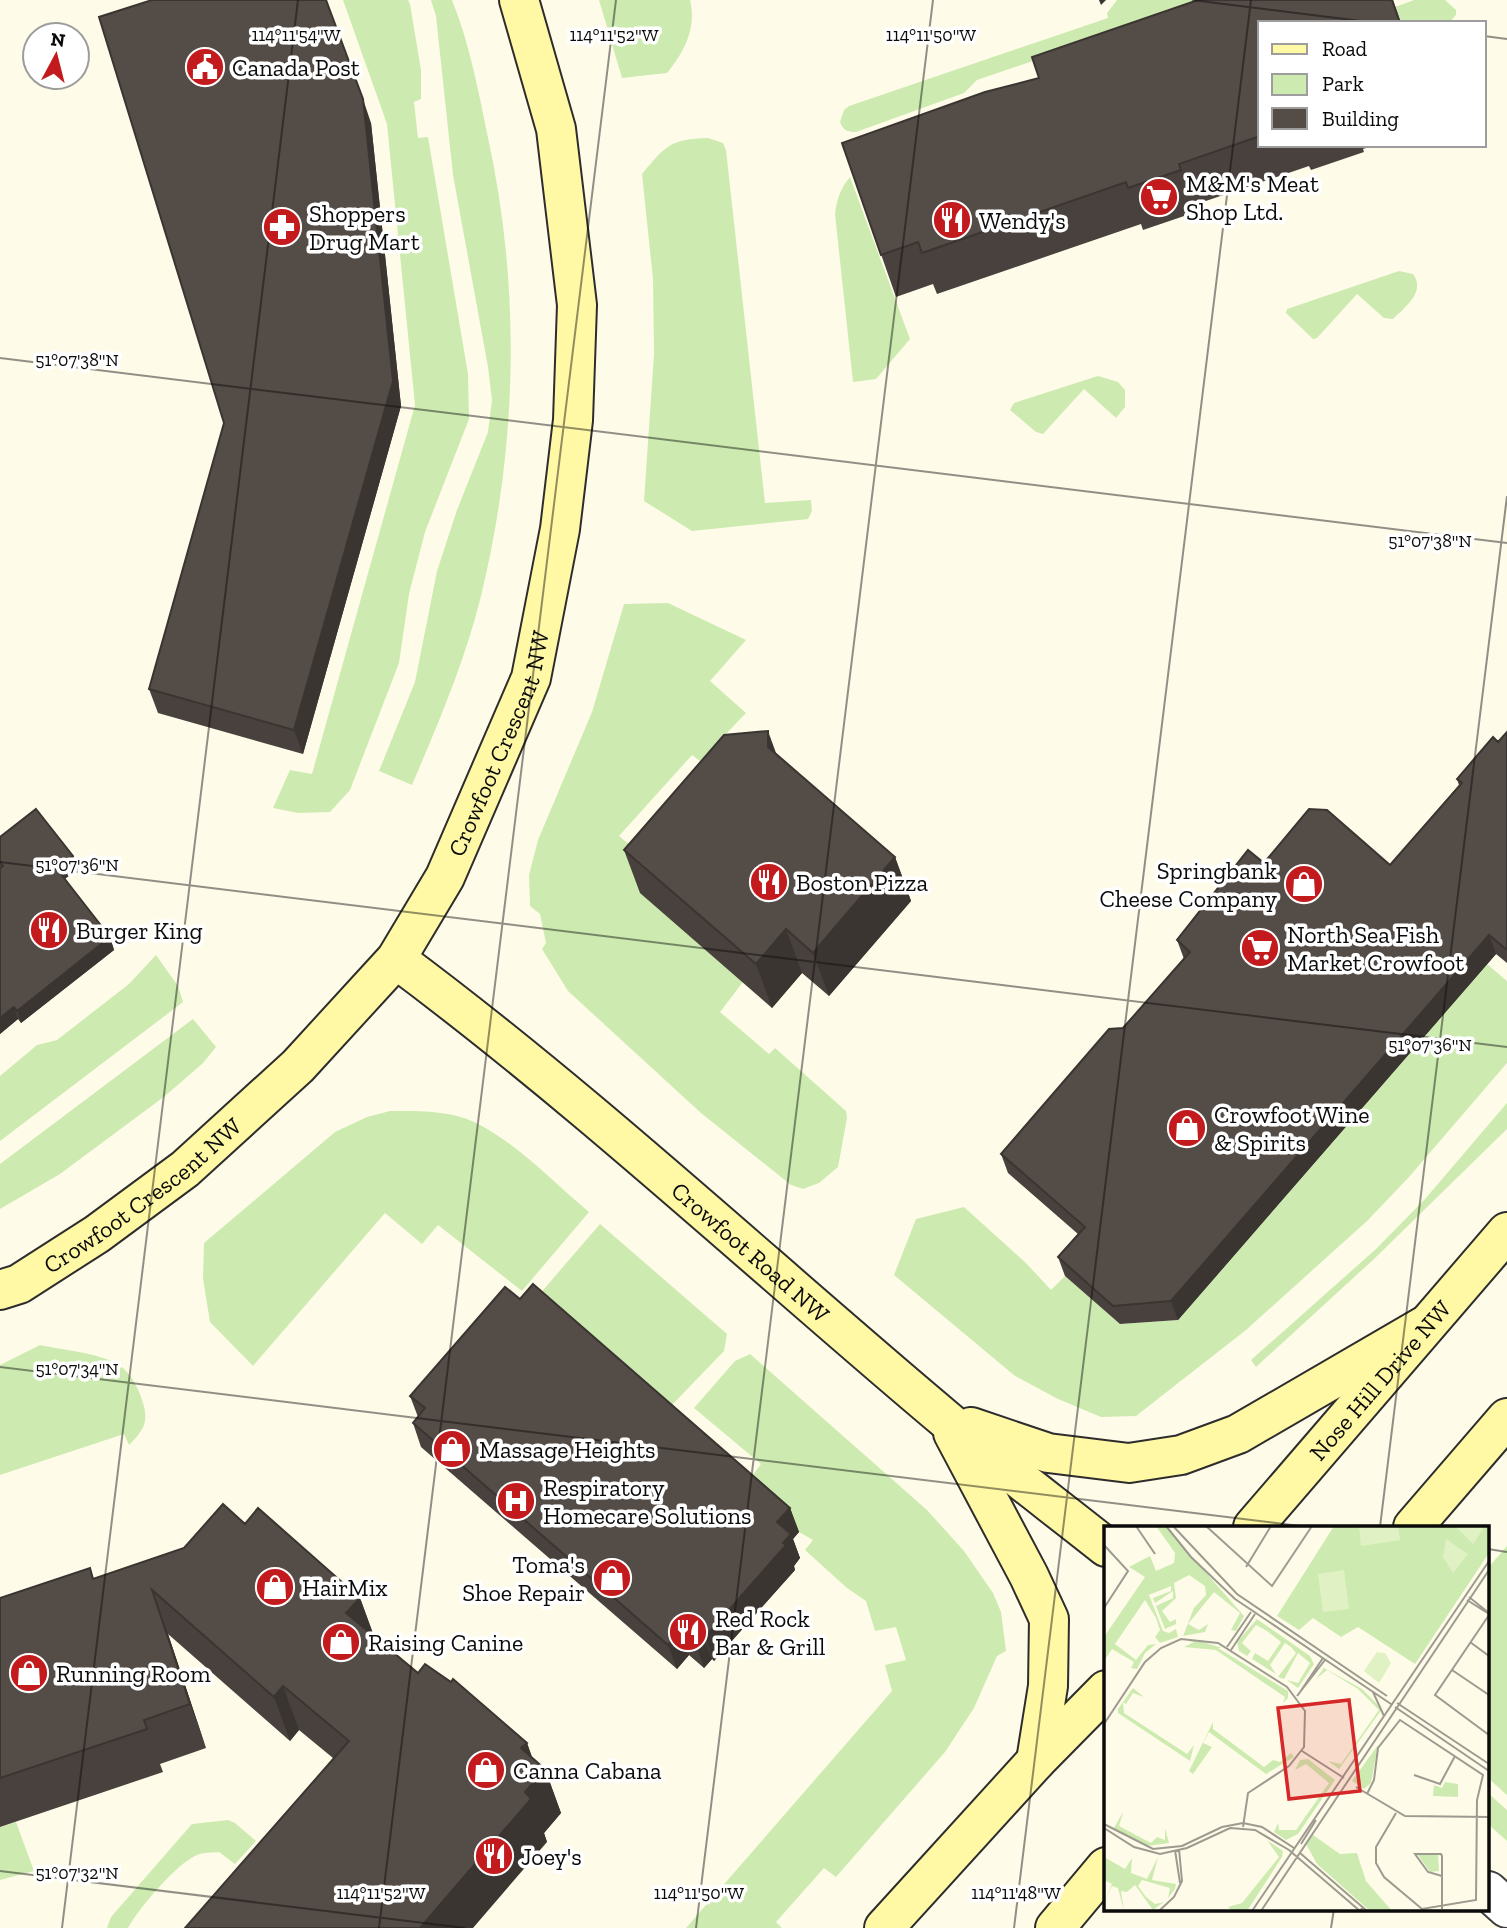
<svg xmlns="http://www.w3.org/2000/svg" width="1507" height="1928" viewBox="0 0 1507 1928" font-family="'Zilla Slab',serif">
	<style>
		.green { fill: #cdebb0 }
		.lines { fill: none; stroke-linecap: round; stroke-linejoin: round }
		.street-casing { stroke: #3e3e3e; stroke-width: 42 }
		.secondary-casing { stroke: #2d2d2d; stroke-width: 42 }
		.street { stroke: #fff; stroke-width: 38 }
		.secondary { stroke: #fff8a4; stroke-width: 38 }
		.wall { fill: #48413d }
		.shaded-wall { fill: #3b3532 }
		.building { fill: #544c47; stroke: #3b3532; stroke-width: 2 }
		.ticks { fill: none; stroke: #0b0b0b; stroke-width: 2; stroke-opacity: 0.45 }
		.labels { text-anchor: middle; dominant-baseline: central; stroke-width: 7; stroke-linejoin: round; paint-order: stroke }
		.poi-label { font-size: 24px; fill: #0b0b0b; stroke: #fff; text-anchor: start }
		.street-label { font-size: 24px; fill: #0b0b0b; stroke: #fff }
		.inset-road { fill: none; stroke: #9d9b90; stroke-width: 2 }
		.view { fill: #d62828; fill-opacity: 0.15; stroke: #d62828; stroke-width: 3.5 }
		.inset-edge { fill: none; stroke: #0b0b0b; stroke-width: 3.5 }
		.ticks-label { font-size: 18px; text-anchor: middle; fill: #0b0b0b; stroke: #fff; stroke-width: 7; stroke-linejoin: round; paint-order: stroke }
	</style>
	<rect width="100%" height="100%" fill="#fffbe9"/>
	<g class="green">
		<polygon points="343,0 408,0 410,4 421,70 421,99 414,102 418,138 428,137 468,374 469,419 425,532 409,594 399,663 350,790 330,812 298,813 273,808 290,770 312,774 415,405 387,124"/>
		<path d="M431 0H452C469 42 478 89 487 133 521 286 518 444 481 596 465 661 438 724 412 785L379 771 415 682 437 571 457 510 488 432 492 400 488 367 453 175 436 16Z"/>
		<path d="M599 0H690C697 28 684 52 667 73L622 78Z"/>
		<path d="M1117 0H1213L977 80 964 93 856 132C847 132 843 130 840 122L844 110 849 106 1108 18 1107 13Z"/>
		<polygon points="1414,0 1445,0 1456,10 1456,15 1449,23 1401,23 1395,7"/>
		<path d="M708 138 723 143 726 150 765 503 811 500 812 511 808 519 692 531 644 501 654 354 653 279 642 174C666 145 671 139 708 138Z"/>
		<path d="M850 177 910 339 876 379 853 382 835 214C837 199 840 189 850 177Z"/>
		<path d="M1399 271 1413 274C1426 292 1405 307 1393 319L1384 318 1357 294 1317 338 1313 339 1286 313 1287 309Z"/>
		<polygon points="1098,376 1118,382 1125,390 1125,407 1116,418 1084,389 1043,434 1036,432 1010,410 1014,403"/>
		<polygon points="668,603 746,640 710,681 746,713 700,761 692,755 619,836 660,870 743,982 720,1012 769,1054 775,1048 846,1111 847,1118 838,1167 819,1183 803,1189 791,1185 701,1113 568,991 542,949 546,943 540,914 530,906 529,875 538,840 592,712 624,604"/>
		<polygon points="156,955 178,986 183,1002 0,1141 0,1076 37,1045 57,1040 129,984"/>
		<polygon points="1487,964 1507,981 1507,1063 1409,1177 1367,1221 1246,1330 1136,1416 1101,1417 1058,1399 1015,1376 894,1275 916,1219 964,1207 1026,1263 1051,1290 1065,1276 1120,1324 1178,1320"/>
		<polygon points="193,1019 216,1047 203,1063 165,1096 60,1174 0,1209 0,1164"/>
		<polygon points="1507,1103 1507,1129 1374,1259 1256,1367 1251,1360 1376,1249 1425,1199"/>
		<path d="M390 1111C417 1111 449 1110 474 1122 517 1143 553 1182 589 1212L522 1291 438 1225 422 1244 385 1213 253 1366 210 1322 203 1279 204 1243 335 1132 367 1117Z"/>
		<polygon points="600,1224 727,1334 724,1351 669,1408 538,1296"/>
		<path d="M40 1345C62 1350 103 1353 120 1366 132 1374 139 1390 143 1403 149 1423 143 1431 129 1445L124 1434 0 1475V1365Z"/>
		<polygon points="750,1354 927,1510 964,1551 993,1593 1001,1612 1006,1651 997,1656 974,1708 945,1752 836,1877 824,1868 776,1922 782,1928 686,1928 892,1691 885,1665 906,1660 896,1627 875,1631 866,1601 847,1588 805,1550 813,1540 799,1532 749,1480 761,1464 694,1408 735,1361"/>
		<polygon points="1507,1546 1507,1795 1488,1778 1488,1568"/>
		<polygon points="1488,1793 1507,1810 1507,1841 1488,1824"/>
		<path d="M228 1820 235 1823 256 1841 235 1864 219 1852C213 1853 203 1852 197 1855 177 1863 138 1909 128 1928H107L111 1917 192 1824Z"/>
		<polygon points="16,1822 34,1871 0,1880 0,1827"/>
	</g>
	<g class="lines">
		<g class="street-casing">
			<polyline id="street" points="1488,1891 1507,1908"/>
		</g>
		<g class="secondary-casing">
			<g id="secondary">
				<path id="s1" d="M396 959C587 1101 762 1265 944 1418 997 1463 1052 1504 1106 1547"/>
				<path id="s2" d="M0 1290 19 1284 97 1234 185 1169 298 1066 396 959 445 877 531 678 560 529 573 420 577 305 556 129 519 0"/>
				<polyline points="971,1427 1048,1453 1129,1463 1181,1455 1238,1434 1424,1326"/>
				<polyline points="953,1433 1029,1576 1049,1619 1048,1686 1036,1761"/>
				<path id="s3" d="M1253 1527 1507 1232"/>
				<polyline points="1413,1527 1507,1418"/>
				<polyline points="884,1928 1036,1761 1106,1690"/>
				<polyline points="1055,1928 1106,1867"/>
			</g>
		</g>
		<use href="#street" class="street"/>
		<use href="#secondary" class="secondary"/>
	</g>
	<g class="wall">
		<polygon points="1198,0 1393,0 1401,23 1260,23 1260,145 1374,145 1363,149 1364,152 1311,170 1309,166 1194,205 1196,212 1143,230 1141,224 937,294 933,284 896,297 842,143 985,92 1039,78 1032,57"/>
		<polygon points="371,123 401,406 303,754 158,713 149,689 224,423"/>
		<polygon points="1507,732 1507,963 1496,954 1178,1320 1120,1324 1065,1276 1058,1257 1078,1234 1008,1173 1001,1154 1123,1028 1184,959 1177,940 1264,863 1390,865 1459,785 1457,779 1498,742"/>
		<polygon points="777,755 895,857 911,901 829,996 802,973 772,1008 640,893 624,850"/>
		<polygon points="0,837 78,869 64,879 110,937 114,950 21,1023 18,1019 0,1034"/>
		<polygon points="520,1299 790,1508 799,1532 793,1539 800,1558 794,1566 795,1570 714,1661 712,1659 704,1668 689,1655 677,1669 421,1447 413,1423 418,1417 410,1396"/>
		<polygon points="245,1524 360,1598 374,1636 418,1673 527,1743 532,1758 545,1769 561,1813 544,1833 547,1842 333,1758 299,1730 290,1741 168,1634 206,1748 160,1764 163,1772 0,1827 0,1598 94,1579 184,1548"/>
	</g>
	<g class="shaded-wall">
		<polygon points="1099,0 1106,0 1101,5"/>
		<polygon points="363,99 371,123 401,406 303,754 294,730"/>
		<polygon points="768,731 784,775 768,747"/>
		<polygon points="73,856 78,869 61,882 57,869"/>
		<polygon points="895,857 911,901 829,996 813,953"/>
		<polygon points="786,929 802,973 772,1008 756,964"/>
		<polygon points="1489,935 1496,954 1178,1320 1171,1301"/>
		<polygon points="110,937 114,950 21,1023 17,1011"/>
		<polygon points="14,1007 18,1019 0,1034 0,1018"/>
		<polygon points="790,1508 799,1532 793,1539 800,1558 794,1566 795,1570 714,1661 705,1637 777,1522"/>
		<polygon points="152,1590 168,1634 206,1748 190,1704"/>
		<polygon points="360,1598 376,1642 346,1613"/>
		<polygon points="680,1630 689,1655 677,1669 668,1645"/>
		<polygon points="703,1635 712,1659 704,1668 696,1644"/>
		<polygon points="283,1686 299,1730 290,1741 274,1697"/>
		<polygon points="527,1743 539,1776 545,1769 561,1813 544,1833 547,1842 473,1928 420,1928 525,1792 521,1748"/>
	</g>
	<g class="building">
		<polygon points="152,0 326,0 363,99 393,381 294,730 149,689 224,423 99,17"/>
		<polygon points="1198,0 1392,0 1400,23 1260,23 1260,136 1179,164 1181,170 1128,188 1126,182 922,253 918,242 881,255 842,143 985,92 1039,78 1032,57"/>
		<polygon points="768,731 768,747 895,857 813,953 786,929 756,964 624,850 724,735"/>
		<polygon points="1507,732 1507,950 1489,935 1171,1301 1113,1306 1058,1257 1085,1227 1001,1154 1109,1029 1123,1028 1190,952 1177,940 1248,850 1264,863 1309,809 1327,810 1390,865 1462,783 1457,779 1493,737 1498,742"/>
		<polygon points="36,809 73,856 57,869 110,937 17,1011 14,1007 0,1018 0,868 3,866 0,862 0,837"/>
		<polygon points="533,1284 790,1508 777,1522 791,1534 783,1543 786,1545 705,1637 703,1635 696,1644 680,1630 668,1645 413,1423 425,1408 410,1396 505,1287 520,1299"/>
		<polygon points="223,1504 245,1524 258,1508 360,1598 346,1613 418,1673 425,1664 451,1682 453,1679 527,1743 521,1748 545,1769 525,1792 531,1799 420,1928 185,1928 349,1741 283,1686 274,1697 152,1590 190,1704 144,1720 147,1729 0,1778 0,1598 90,1568 93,1579 184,1548"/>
	</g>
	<path class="ticks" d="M1192 0 1377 23M1484 36 1507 39M0 358 1507 543M0 862 1507 1047M0 1367 1308 1527M1380 1527 1507 496M1488 1549 1507 1552M0 1871 465 1928M62 1928 298 0M379 1928 616 0M696 1928 933 0M1014 1928 1251 0M1331 1928 1334 1909"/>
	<defs>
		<g id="civic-disc" transform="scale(2.0125)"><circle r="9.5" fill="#c31b1d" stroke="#fff"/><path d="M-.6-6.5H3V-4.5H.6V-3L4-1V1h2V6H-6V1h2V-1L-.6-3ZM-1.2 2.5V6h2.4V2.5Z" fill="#fff"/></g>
		<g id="supermarket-disc" transform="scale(2.0125)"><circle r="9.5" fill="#c31b1d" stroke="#fff"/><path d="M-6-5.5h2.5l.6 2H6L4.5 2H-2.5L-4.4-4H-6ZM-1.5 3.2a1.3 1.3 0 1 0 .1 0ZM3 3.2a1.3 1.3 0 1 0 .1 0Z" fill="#fff"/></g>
		<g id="restaurant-disc" transform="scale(2.0125)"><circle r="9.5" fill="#c31b1d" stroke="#fff"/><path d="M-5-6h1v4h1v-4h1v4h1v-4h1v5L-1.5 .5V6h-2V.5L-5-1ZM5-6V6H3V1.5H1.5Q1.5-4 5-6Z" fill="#fff"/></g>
		<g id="pharmacy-disc" transform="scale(2.0125)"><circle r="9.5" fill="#c31b1d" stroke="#fff"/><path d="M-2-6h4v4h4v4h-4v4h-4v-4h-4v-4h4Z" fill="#fff"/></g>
		<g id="shop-disc" transform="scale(2.0125)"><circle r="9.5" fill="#c31b1d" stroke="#fff"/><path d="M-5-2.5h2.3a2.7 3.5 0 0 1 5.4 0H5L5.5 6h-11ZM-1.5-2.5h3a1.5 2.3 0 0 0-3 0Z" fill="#fff"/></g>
		<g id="hospital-disc" transform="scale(2.0125)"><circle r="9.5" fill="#c31b1d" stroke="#fff"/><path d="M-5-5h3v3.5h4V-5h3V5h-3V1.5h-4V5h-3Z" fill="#fff"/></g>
	</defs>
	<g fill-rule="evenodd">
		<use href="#civic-disc" x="205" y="67"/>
		<use href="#supermarket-disc" x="1159" y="197"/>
		<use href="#restaurant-disc" x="952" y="220"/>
		<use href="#pharmacy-disc" x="282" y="227"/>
		<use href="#restaurant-disc" x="769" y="882"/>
		<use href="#shop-disc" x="1304" y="884"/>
		<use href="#restaurant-disc" x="49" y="930"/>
		<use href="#supermarket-disc" x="1260" y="948"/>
		<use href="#shop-disc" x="1187" y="1128"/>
		<use href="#shop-disc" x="452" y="1449"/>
		<use href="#hospital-disc" x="516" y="1501"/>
		<use href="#shop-disc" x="612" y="1578"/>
		<use href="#shop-disc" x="275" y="1587"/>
		<use href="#restaurant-disc" x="688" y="1632"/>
		<use href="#shop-disc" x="341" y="1642"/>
		<use href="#shop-disc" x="29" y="1673"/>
		<use href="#shop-disc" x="486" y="1770"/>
		<use href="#restaurant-disc" x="494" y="1856"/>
	</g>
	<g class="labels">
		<g class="poi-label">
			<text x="232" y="67">Canada Post</text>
			<text x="1186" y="183">M&amp;M's Meat<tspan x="1186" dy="28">Shop Ltd.</tspan></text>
			<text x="309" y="213">Shoppers<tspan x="309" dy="28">Drug Mart</tspan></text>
			<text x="979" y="220">Wendy's</text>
			<text x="1277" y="870" text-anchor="end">Springbank<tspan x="1277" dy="28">Cheese Company</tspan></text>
			<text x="796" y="882">Boston Pizza</text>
			<text x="76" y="930">Burger King</text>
			<text x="1287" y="934">North Sea Fish<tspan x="1287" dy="28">Market Crowfoot</tspan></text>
			<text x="1214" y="1114">Crowfoot Wine<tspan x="1214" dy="28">&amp; Spirits</tspan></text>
			<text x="479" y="1449">Massage Heights</text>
			<text x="543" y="1487">Respiratory<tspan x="543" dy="28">Homecare Solutions</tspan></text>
			<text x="585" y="1564" text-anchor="end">Toma's<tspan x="585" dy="28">Shoe Repair</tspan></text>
			<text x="302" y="1587">HairMix</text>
			<text x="715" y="1618">Red Rock<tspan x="715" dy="28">Bar &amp; Grill</tspan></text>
			<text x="368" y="1642">Raising Canine</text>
			<text x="56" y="1673">Running Room</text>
			<text x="513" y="1770">Canna Cabana</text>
			<text x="521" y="1856">Joey's</text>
		</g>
		<g class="street-label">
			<text stroke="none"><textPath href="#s2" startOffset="760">Crowfoot Crescent NW</textPath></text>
			<text stroke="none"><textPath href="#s2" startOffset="172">Crowfoot Crescent NW</textPath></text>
			<text stroke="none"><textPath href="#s1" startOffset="460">Crowfoot Road NW</textPath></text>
			<text stroke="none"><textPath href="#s3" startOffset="194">Nose Hill Drive NW</textPath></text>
		</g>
	</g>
	<g transform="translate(1104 1526)">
		<rect width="385" height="385" fill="#fffbe9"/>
		<path d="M52 0H61L140 90 132 105 127 104 136 87 110 66 84 98 95 104 104 98 101 106 79 110 90 82 102 69 101 60 85 49 70 57 72 72 58 85 66 96 72 93V98L61 103 52 80 69 72V65L51 77 49 72 67 65V60L45 69 59 105 65 107 72 103 74 111 56 117 51 111 56 104 52 92 41 74 11 118 32 134 44 119 52 118 41 127 33 143 27 142 30 136 8 123 0 135V111L41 51 25 41 46 30 52 45 70 37 71 27ZM230 0H385V27L311 138 254 101 237 111 209 92 195 104 173 90ZM153 93 206 130 210 138 194 162 183 154 194 157 206 137 194 127 180 153 174 151 192 127 187 121 181 117 166 139 172 148 148 133 151 127 164 135 177 116 163 105 152 99 138 117 147 125 143 130 135 125 133 116ZM85 115H93L99 116 118 122H114L184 165V172L179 177 181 171 112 124 80 121 90 116ZM220 142 258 163 278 183 235 243 224 235 237 238 275 184 254 163 223 144 212 153ZM29 162 40 171 29 167 22 178 19 176 20 187 83 228 90 219 86 235 14 187V183ZM109 196V203L160 241 169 234 176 236 187 227 190 231 162 248 105 206 99 217 108 221 89 248 85 245ZM274 219 267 257 260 263 248 255ZM204 233 231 254 194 308 182 314 170 306 174 297 175 304H192L225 257 202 238 191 244 196 234ZM341 256 354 258V271L329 270 330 259 338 262ZM19 286 15 300 47 317 53 311 61 314V302L65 317 43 320 10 302ZM209 309 236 328 253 327 262 355 288 385H266L213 338 202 318ZM163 314 179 325 178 331 143 385H128L124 381 138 377 175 331ZM314 329H334L335 345 326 346ZM0 331 21 343 28 332 27 347 43 353 54 331 48 354 72 358 71 363 64 372 66 362 38 354 34 360 42 371 51 378 60 376 49 384 31 359 23 366 17 365 20 385 14 362 8 360 0 378 8 358 0 354Z" fill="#cdebb0"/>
		<path d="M255 0H294L296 14 257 20ZM351 0H381L369 18ZM342 13 364 28 349 47 339 31ZM240 44 245 83 219 86 214 48ZM273 126 281 127 287 137 275 157 260 145Z" fill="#e0f2c3"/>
		<path class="inset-road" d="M32 0 51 28M62 0 87 31 131 73 287 178M69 0 133 68 283 170M102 0 168 60 208 0M0 19 24 45 0 82M142 41 167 0M365 71 385 87M363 74 385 88M385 89 331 169 385 209M366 116 385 130M123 121 147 86M127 124 151 88M348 144 385 169M269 166 280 190M194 169 219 132M193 170 221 134M293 177 385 238M291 181 385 245M0 198 41 136 57 122 77 113 114 117 183 161 201 185 200 221 185 240 144 267 139 301M198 225 240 252M310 249 336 258 351 230M252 261 301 290 385 291M263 268 270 254 274 222 296 194 379 249 373 274 372 374 318 383 280 351 272 337V321L292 287M0 298 49 323 78 320 118 301 139 297 158 301 190 322M0 302 30 321 56 328 83 322 126 302 151 304 185 324 256 385 259 381M197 318 212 294M71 324 76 357M196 327 263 385M338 383V330L337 328H311L324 346 338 350M55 385 70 371 78 355 75 323M148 385 385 35M157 385 385 44"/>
		<path class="view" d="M245 174 256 265 185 273 174 182Z"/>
		<rect width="385" height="385" class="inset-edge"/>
	</g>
	<g class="ticks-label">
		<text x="296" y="41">114°11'54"W</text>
		<text x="614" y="41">114°11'52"W</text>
		<text x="931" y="41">114°11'50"W</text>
		<text x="77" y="366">51°07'38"N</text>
		<text x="1430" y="547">51°07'38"N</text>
		<text x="77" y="871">51°07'36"N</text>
		<text x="1430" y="1051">51°07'36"N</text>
		<text x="77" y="1375">51°07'34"N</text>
		<text x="77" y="1879">51°07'32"N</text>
		<text x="381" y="1899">114°11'52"W</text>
		<text x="699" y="1899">114°11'50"W</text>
		<text x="1016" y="1899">114°11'48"W</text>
	</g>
	<rect x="1258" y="21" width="228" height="126" fill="#ffffff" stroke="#9d9d9d" stroke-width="2"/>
	<rect x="1272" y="44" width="35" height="10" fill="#fff8a4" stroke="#9d9d9d" stroke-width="2"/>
	<text x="1322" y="56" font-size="21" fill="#0b0b0b">Road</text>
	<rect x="1272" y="74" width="35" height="21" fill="#cdebb0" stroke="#9d9d9d" stroke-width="2"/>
	<text x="1322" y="91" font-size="21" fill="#0b0b0b">Park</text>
	<rect x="1272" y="108" width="35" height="21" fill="#544c47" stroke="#9d9d9d" stroke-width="2"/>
	<text x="1322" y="126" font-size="21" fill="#0b0b0b">Building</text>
	<g transform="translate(56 56) rotate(7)"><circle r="33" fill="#ffffff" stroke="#9d9d9d" stroke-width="2"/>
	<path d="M0-5L12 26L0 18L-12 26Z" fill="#c31b1d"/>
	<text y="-10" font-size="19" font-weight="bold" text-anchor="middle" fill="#0b0b0b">N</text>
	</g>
</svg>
